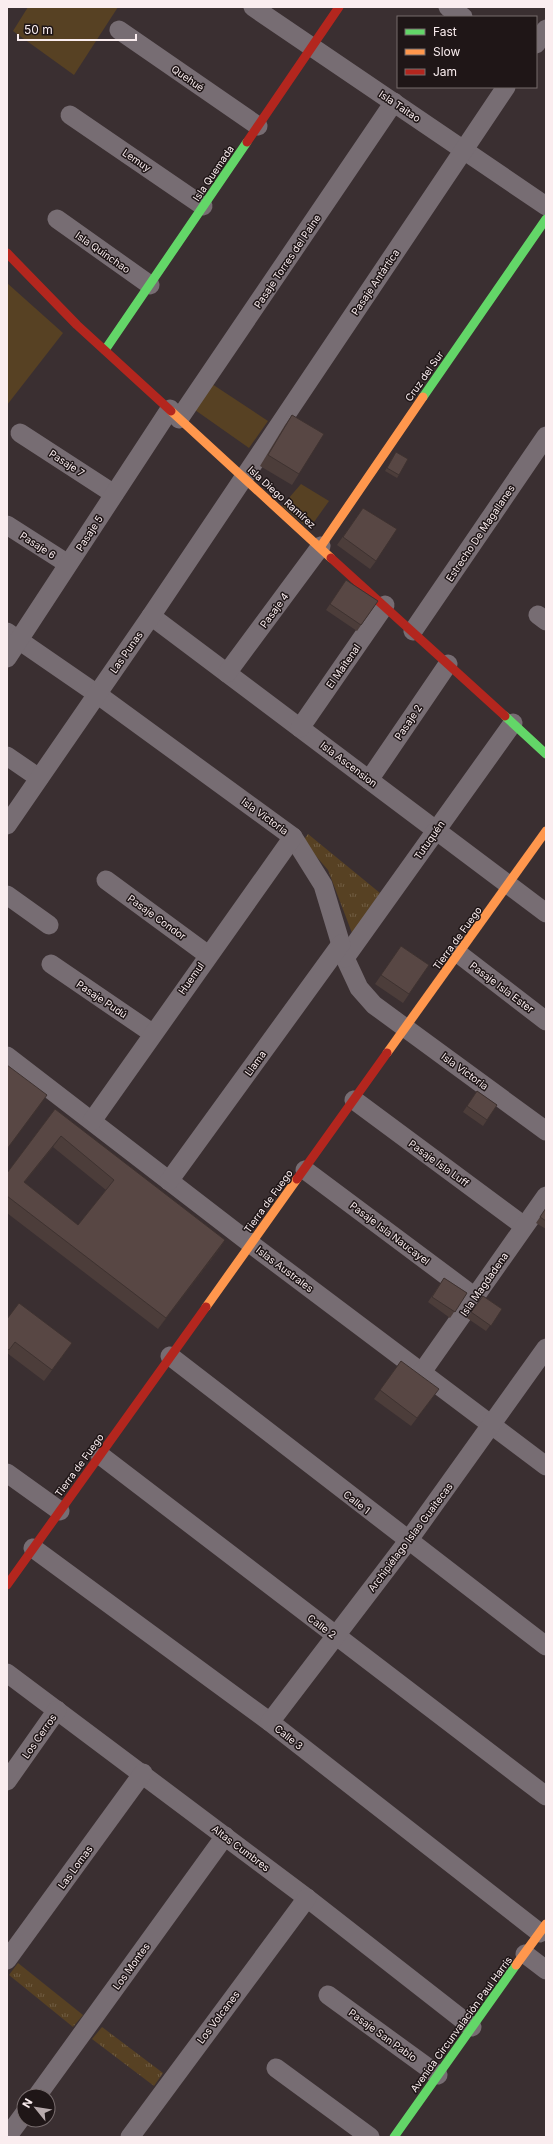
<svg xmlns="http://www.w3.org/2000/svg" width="553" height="2144" viewBox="0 0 553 2144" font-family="Inter,sans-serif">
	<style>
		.grass { fill: url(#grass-tufts) }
		.park { fill: #574123 }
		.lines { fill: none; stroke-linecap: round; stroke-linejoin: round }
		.street { stroke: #776d73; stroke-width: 19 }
		.fast { stroke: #63d668; stroke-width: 9 }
		.slow { stroke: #ff974d; stroke-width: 9 }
		.jam { stroke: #b3261e; stroke-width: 9 }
		.wall { fill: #4c3d3a; fill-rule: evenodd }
		.shaded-wall { fill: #3e3230 }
		.building { fill: #584744; stroke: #3e3230; fill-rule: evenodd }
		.labels { text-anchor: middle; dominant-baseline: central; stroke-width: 3; stroke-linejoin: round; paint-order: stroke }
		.street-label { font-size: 10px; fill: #faedef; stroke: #1f1617 }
	</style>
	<defs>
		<pattern id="grass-tufts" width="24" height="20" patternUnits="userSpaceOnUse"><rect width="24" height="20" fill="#574123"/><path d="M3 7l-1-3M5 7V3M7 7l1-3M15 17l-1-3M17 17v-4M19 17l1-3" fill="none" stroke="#705d43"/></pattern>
	</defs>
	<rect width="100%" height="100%" fill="#3a2f31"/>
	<g class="grass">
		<polygon points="308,834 380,893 352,933 328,870 303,841"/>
		<polygon points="18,1963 83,2015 73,2027 9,1975"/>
		<polygon points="102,2027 163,2073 154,2086 92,2039"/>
	</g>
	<g class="park">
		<polygon points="28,7 118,7 74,75 13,31"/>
		<polygon points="7,283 63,333 7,405"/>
		<polygon points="212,384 268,421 249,448 195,410"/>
		<polygon points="301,484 329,501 309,529 282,506"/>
	</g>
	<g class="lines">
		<g class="street">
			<polyline points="253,7 546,206"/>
			<polyline points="448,7 463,17"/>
			<polyline points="119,30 258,126"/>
			<polyline points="536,44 546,29"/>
			<polyline points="70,115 203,206"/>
			<polyline points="57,219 150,285"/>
			<polyline points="179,419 394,102"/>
			<polyline points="20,433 114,494"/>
			<polyline points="7,525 68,564"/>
			<polyline points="538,615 546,621"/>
			<polyline points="151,616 546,913"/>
			<polyline points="413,631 546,436"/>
			<polyline points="7,632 97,694 293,837 323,885 345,958 359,988 374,1005 546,1131"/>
			<polyline points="7,658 170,409"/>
			<polyline points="227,673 321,546"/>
			<polyline points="300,728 385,605"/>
			<polyline points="7,756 39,778"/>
			<polyline points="369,780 448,664"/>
			<polyline points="7,825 151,616 506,87"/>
			<polyline points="106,880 208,955"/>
			<polyline points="7,895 49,925"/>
			<polyline points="459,954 546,1021"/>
			<polyline points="345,958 513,723"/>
			<polyline points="51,964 152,1033"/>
			<polyline points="7,1056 251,1244 546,1466"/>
			<polyline points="354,1100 524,1226"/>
			<polyline points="92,1121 293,837"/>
			<polyline points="305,1170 475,1297"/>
			<polyline points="169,1181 341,944"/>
			<polyline points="170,1356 546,1646"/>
			<polyline points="422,1372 546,1196"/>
			<polyline points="100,1455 546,1796"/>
			<polyline points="7,1473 60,1511"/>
			<polyline points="33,1548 270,1722 540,1933"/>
			<polyline points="7,1673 307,1898 472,2027"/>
			<polyline points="270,1722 408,1541 546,1348"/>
			<polyline points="7,1781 57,1710"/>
			<polyline points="525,1954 546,1970"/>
			<polyline points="7,1960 143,1773"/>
			<polyline points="328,1995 438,2075"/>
			<polyline points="276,2068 370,2137"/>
			<polyline points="37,2096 225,1836"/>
			<polyline points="7,2137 24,2114"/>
			<polyline points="130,2137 307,1898"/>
		</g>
		<g class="fast">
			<polyline points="105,350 247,142"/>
			<polyline points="423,397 546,219"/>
			<polyline points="505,716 546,754"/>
			<polyline points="394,2137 516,1965"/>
		</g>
		<g class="slow">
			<polyline points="171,411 331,558"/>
			<polyline points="321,546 423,397"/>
			<polyline points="387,1053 546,831"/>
			<polyline points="206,1307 297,1179"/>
			<polyline points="516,1965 546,1924"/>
		</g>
		<g class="jam">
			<polyline points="247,142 339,7"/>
			<polyline points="7,253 77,325 171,411"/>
			<polyline points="331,558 505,716"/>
			<polyline points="297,1179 387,1053"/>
			<polyline points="7,1585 206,1307"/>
		</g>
	</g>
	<g class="wall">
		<polygon points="292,415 299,474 292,485 260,466 285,425"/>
		<polygon points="396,452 399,475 397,478 385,471"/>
		<polygon points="363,508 376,561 370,569 337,545"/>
		<polygon points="346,580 378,601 357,631 326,610"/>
		<polygon points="401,946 429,965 403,1003 375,984"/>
		<polygon points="477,1091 497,1105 483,1126 463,1112"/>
		<path d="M55 1109 225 1240 218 1251 158 1329 7 1213V1173ZM53 1147 106 1190 78 1225 24 1183Z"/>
		<polygon points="546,1208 546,1229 536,1223"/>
		<polygon points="444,1278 467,1293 450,1318 428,1302"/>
		<polygon points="483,1296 502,1309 486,1331 467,1318"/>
		<polygon points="7,1319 64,1354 44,1381 7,1353 7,1354"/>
		<polygon points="401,1361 433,1397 411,1426 374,1399"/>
	</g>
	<g class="shaded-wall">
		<polygon points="47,1095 40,1106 7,1150 7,1149"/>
		<polygon points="61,1136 53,1147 16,1193 24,1182"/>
		<polygon points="225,1240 218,1251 158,1329 166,1318"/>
	</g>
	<g class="building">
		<polygon points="292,415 324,434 299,474 268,455"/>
		<polygon points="396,452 408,459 399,475 387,468"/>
		<polygon points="363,508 397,529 376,561 343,537"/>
		<polygon points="346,580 378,601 361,625 330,604"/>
		<polygon points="401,946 429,965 409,994 381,975"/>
		<polygon points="7,1065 47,1095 7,1149"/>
		<polygon points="477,1091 497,1105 487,1120 467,1106"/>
		<path d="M55 1109 225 1240 166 1318 7 1196V1173ZM61 1136 114 1180 78 1225 24 1182Z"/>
		<polygon points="546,1208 546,1221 540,1217"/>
		<polygon points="444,1278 467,1293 455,1312 432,1297"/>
		<polygon points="483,1296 502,1309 491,1326 471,1312"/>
		<polygon points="19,1303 72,1343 52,1370 15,1342 9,1350 7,1348 7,1319"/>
		<polygon points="401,1361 439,1389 417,1418 380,1390"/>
	</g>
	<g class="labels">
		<g class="street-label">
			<text transform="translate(188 78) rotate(35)">Quehué</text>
			<text transform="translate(400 106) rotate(34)">Isla Taitao</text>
			<text transform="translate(137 160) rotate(34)">Lemuy</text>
			<text transform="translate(213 173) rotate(-56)">Isla Quemada</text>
			<text transform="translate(103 252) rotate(35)">Isla Quinchao</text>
			<text transform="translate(287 261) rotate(-56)">Pasaje Torres del Paine</text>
			<text transform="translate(375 282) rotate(-56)">Pasaje Antártica</text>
			<text transform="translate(424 376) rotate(-55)">Cruz del Sur</text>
			<text transform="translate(67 463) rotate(33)">Pasaje 7</text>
			<text transform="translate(282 497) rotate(42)">Isla Diego Ramírez</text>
			<text transform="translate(89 533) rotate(-57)">Pasaje 5</text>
			<text transform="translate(480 533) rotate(-56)">Estrecho De Magallanes</text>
			<text transform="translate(38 545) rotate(33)">Pasaje 6</text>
			<text transform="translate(274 610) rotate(-54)">Pasaje 4</text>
			<text transform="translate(126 652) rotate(-55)">Las Punas</text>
			<text transform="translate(343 666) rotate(-55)">El Maitenal</text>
			<text transform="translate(408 722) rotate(-56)">Pasaje 2</text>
			<text transform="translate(349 764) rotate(37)">Isla Ascension</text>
			<text transform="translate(265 816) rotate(36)">Isla Victoria</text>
			<text transform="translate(429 840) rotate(-55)">Tutuquén</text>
			<text transform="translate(157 917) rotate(36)">Pasaje Condor</text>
			<text transform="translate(457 938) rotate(-54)">Tierra de Fuego</text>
			<text transform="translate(191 978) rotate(-55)">Huemul</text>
			<text transform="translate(502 987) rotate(37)">Pasaje Isla Ester</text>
			<text transform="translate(102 999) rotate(34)">Pasaje Pudú</text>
			<text transform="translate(255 1063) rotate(-54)">Llama</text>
			<text transform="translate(465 1071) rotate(36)">Isla Victoria</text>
			<text transform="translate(439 1163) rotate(36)">Pasaje Isla Luff</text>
			<text transform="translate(268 1201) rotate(-54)">Tierra de Fuego</text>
			<text transform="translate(390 1233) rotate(37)">Pasaje Isla Naucayel</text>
			<text transform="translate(285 1269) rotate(37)">Islas Australes</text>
			<text transform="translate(484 1284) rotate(-55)">Isla Magdadena</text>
			<text transform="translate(79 1465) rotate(-54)">Tierra de Fuego</text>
			<text transform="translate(357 1502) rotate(38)">Calle 1</text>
			<text transform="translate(410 1537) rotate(-53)">Archipiélago Islas Guaitecas</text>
			<text transform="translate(322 1626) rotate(37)">Calle 2</text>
			<text transform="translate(39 1736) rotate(-55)">Los Cerros</text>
			<text transform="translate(289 1737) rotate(38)">Calle 3</text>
			<text transform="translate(241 1848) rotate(37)">Altas Cumbres</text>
			<text transform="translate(75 1867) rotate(-54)">Las Lomas</text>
			<text transform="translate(131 1966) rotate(-54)">Los Montes</text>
			<text transform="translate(218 2017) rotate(-53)">Los Volcanes</text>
			<text transform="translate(461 2024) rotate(-54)">Avenida Circunvalación Paul Harris</text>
			<text transform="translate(383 2035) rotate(36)">Pasaje San Pablo</text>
		</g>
	</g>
	<rect width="553" height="2144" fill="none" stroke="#faedef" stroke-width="16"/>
	<rect x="397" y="16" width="140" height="72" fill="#1f1617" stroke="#776c6d"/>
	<rect x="405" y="29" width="20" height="6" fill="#63d668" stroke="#776c6d"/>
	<text x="433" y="36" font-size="12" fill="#faedef">Fast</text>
	<rect x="405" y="49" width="20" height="6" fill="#ff974d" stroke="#776c6d"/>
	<text x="433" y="56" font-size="12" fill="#faedef">Slow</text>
	<rect x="405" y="69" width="20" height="6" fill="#b3261e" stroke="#776c6d"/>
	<text x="433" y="76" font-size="12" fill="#faedef">Jam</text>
	<g transform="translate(36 2108) rotate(300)"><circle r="19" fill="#1f1617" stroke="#776c6d"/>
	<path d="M0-3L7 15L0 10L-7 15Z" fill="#b7aaac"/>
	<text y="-6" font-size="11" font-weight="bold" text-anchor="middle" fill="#faedef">N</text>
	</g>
	<path d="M18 34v6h118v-6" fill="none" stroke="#faedef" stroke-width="2"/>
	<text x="24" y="34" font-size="12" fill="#faedef" stroke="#1f1617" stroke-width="3" paint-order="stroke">50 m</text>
</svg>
